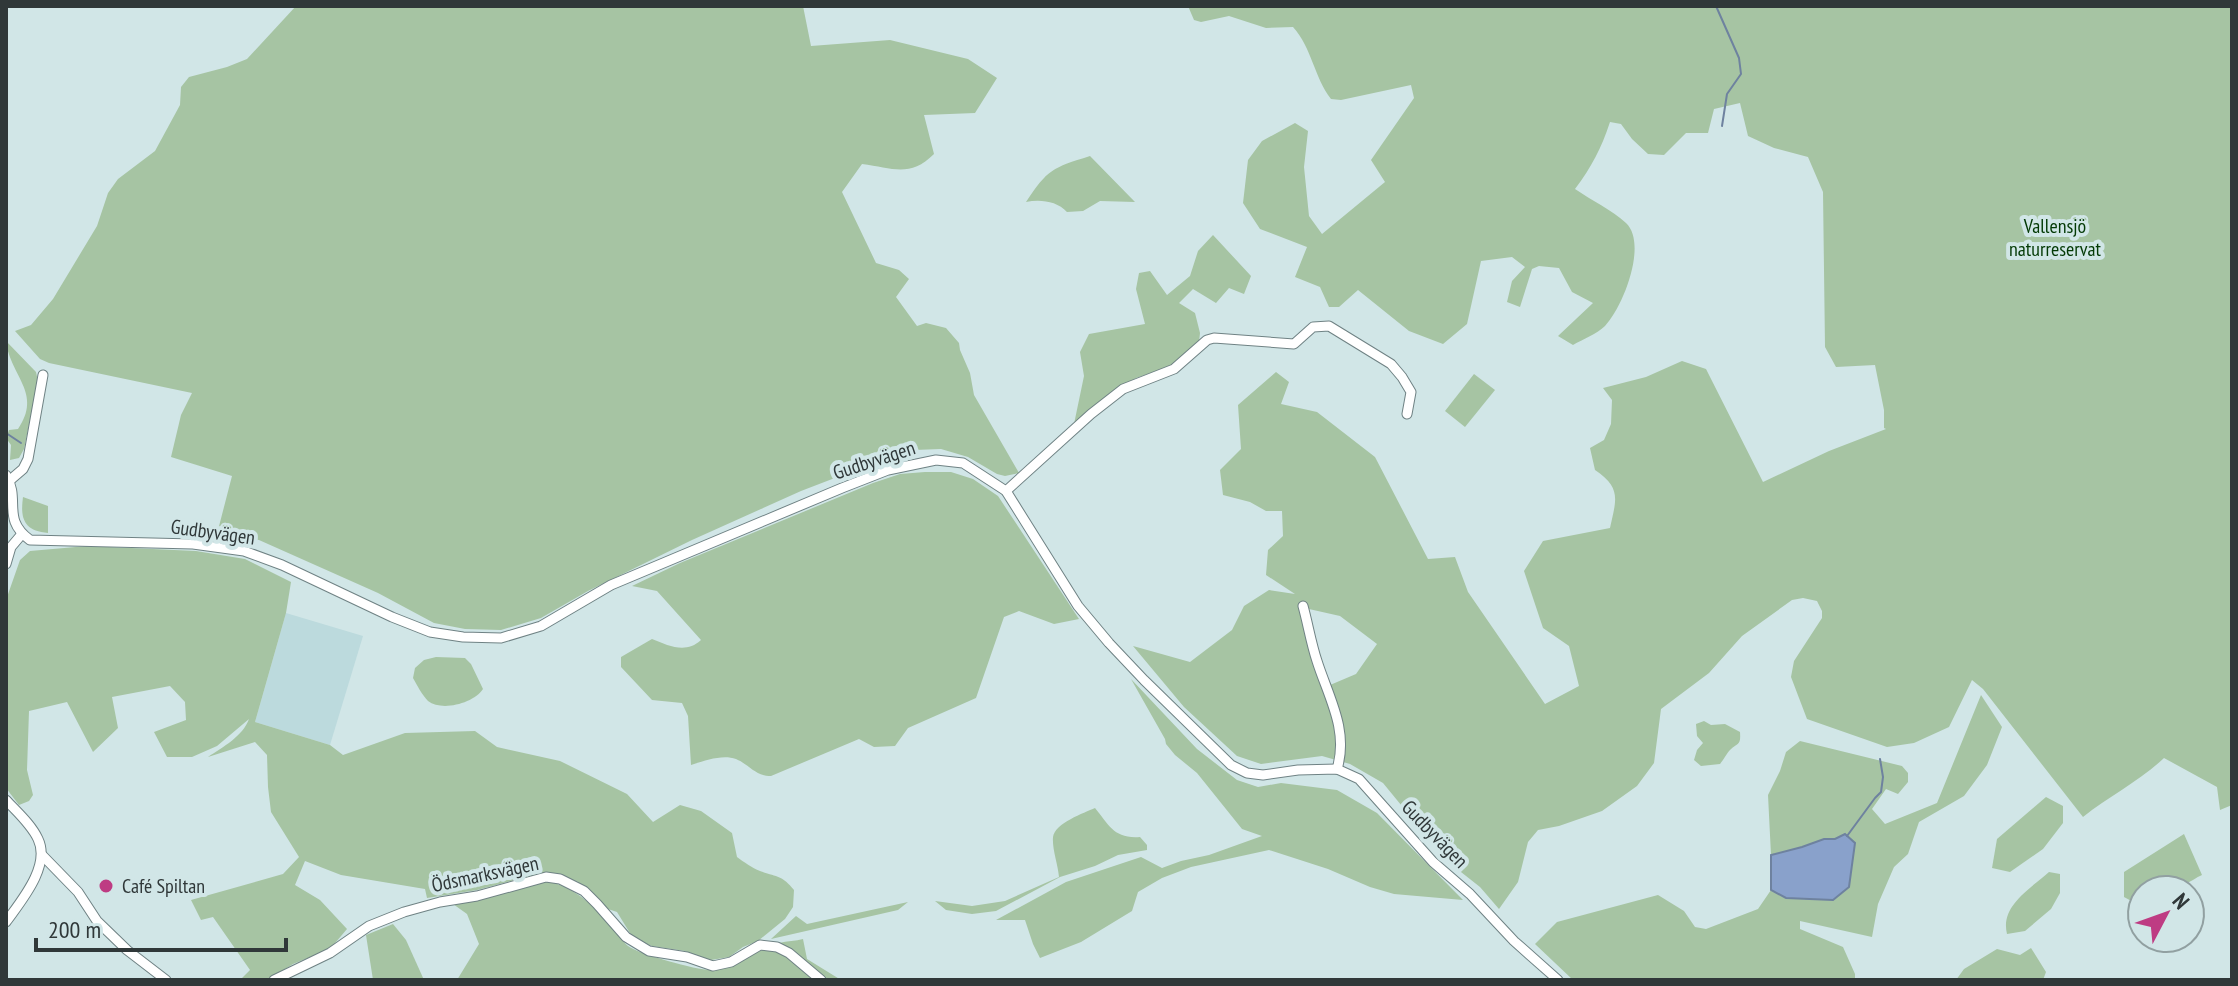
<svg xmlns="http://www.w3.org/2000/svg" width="2238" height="986" viewBox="0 0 2238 986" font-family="'PT Sans Narrow',sans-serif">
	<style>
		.built { fill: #bcdadd }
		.green { fill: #a6c4a3; fill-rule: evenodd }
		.water { fill: #89a1cb; stroke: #6e829f; stroke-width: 2 }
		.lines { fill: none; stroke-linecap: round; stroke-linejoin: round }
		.stream { stroke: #6e829f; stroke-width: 2 }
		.minor-casing { stroke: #6f8284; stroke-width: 11 }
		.minor { stroke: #fff; stroke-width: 9 }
		.poi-dot { fill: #be3c83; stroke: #d1e6e7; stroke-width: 3 }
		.labels { text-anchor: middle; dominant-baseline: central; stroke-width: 8; stroke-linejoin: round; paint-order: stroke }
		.park-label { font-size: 20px; fill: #033a05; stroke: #d1e6e7 }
		.street-label { font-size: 20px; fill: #303839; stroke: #d1e6e7 }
		.poi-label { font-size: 20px; fill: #303839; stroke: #d1e6e7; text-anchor: start }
	</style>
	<rect width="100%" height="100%" fill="#d1e6e7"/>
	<polygon class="built" points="286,613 363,636 330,745 255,722"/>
	<g class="green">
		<path d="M296 6H803L811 46 890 40 968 59 997 78 975 113 924 115 934 154C910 178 893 168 862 164L842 192 876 263 899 270 909 279 896 297 917 326 926 323 946 328 959 343 960 350 970 373 974 395 1019 473 1005 476 997 474 968 457 941 449 914 450 879 461 801 491 692 540 588 591 541 618 501 630 465 629 434 623 378 593 259 540 217 534 232 476 171 457 181 415 192 393 49 363 40 359 15 331 31 325 53 299 97 226 108 193 118 179 155 151 180 105 181 87 189 77 227 67 247 59Z"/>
		<path d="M1188 6H2232V805L2220 810 2217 787 2164 758C2140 781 2109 796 2083 817L1983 689 1972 680 1949 727 1914 743 1887 747 1807 719 1791 677 1794 661 1822 618V611L1817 601 1803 598 1792 600 1742 636 1709 673 1661 709 1654 763 1637 786 1602 811 1559 826 1538 830 1528 842 1518 882 1499 909 1480 887 1447 861 1383 783 1350 764 1322 756 1261 764 1237 756 1184 707 1133 646 1190 662 1232 630 1244 606 1269 590 1295 594 1266 575 1268 550 1283 536 1282 511H1266L1250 502 1223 495 1220 470 1241 449 1238 405 1276 372 1289 382 1281 404 1317 412 1375 457 1428 559 1455 557 1468 592 1545 704 1579 686 1569 646 1543 628 1524 571 1543 541 1610 528C1616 500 1622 488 1595 470L1590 448 1604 440 1611 424 1612 400 1603 388 1646 377 1682 361 1706 369 1763 482 1829 451 1886 429 1884 428V410L1875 365 1836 367 1825 347 1823 192 1808 157 1774 148 1748 136 1740 103 1714 109 1708 133H1686L1664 155 1648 154 1632 139 1621 124 1610 122C1601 149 1592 166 1575 189 1591 200 1612 210 1626 223 1648 244 1623 307 1605 326 1597 334 1583 339 1573 345L1558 336 1593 303 1572 292 1559 268 1539 266 1532 269 1520 307 1507 302 1512 281 1525 267 1512 257 1481 261 1467 324 1443 344 1409 331 1358 290 1339 307H1329L1320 287 1295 277 1307 247 1260 229 1243 203 1248 160 1262 141 1295 123 1308 131 1304 167 1309 216 1322 234 1385 182 1371 160 1414 98 1411 85 1341 100 1331 99C1314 77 1312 48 1293 27L1266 28 1229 16 1201 22 1194 20ZM1300 607 1340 616 1377 644 1356 674 1323 688Z"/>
		<path d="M1090 156 1135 202 1100 201 1083 211 1067 212C1057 201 1040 199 1026 202 1048 169 1052 168 1090 156Z"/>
		<polygon points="1213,235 1251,276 1244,294 1229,288 1216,303 1193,289 1179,303 1195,313 1200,333 1199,342 1174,365 1136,378 1112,392 1074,424 1084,376 1080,352 1089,334 1145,324 1136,289 1139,273 1150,271 1167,295 1190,276 1198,251"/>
		<path d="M6 341 36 372 38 381 24 449 19 458 10 460 11 445 6 438 9 430 18 429C43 393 10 376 6 341Z"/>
		<polygon points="1474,374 1495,390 1465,427 1445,411"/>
		<path d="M925 472H951L973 479 998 496 1079 619 1054 624 1019 611 1004 617 976 698 908 728 895 746 874 747 859 739 771 776C755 776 750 765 736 759 722 754 704 761 691 765L688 716 682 703 652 700 621 667V657L652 639C669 646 686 654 701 640L657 591 632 586 680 563 873 483 900 474Z"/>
		<path d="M23 497 48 506V533C24 531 20 519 23 497Z"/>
		<path d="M87 546 196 551 245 559 291 582 286 613 255 722 330 745 343 755 405 733 475 731 497 747 560 761 627 794 653 822 680 805 701 811 732 833 737 857C744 862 752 868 760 871 777 877 782 875 794 890L793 907 785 919 758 941 743 947 729 957 711 960 700 959 685 951 652 946 633 938 617 912 608 909 578 882 555 873 533 875 477 890 427 898 425 889 341 875 305 861 295 885 320 900 347 929 330 949 293 964 271 978 265 980H240L250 970 213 917 201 920 191 900 283 874 299 857 271 812 268 787 267 755 255 742 208 757C223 747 243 736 249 719L217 746 192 757H167L154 732 186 720 185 702 170 686 112 697 118 728 93 752 67 702 29 711 27 770 33 795 29 801 19 805 6 788V600L20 560 30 551Z"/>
		<path d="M436 657 465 658 471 664 483 689C474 703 442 712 428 701 422 695 417 685 413 678L415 668 424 660Z"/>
		<polygon points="1131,679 1197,749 1237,780 1258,787 1281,783 1337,790 1377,813 1463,900 1394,894 1370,887 1328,869 1269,850 1191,867 1162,878 1138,892 1132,911 1081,942 1040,958 1033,944 1025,920 996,920 1066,882 1141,857 1162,868 1181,861 1209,855 1262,836 1242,829 1197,773 1175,755 1166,744 1165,739"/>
		<polygon points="1981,695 2002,727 1987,765 1964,796 1919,822 1908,854 1894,867 1878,904 1872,937 1800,921 1800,929 1843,947 1855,974 1855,980 1573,980 1535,944 1557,922 1658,895 1684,911 1695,927 1706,929 1758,909 1771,890 1786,898 1833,900 1849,887 1855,844 1824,839 1802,847 1771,855 1768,795 1780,771 1786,752 1800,741 1902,766 1908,773 1908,782 1898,794 1886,789 1872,809 1885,824 1937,803"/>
		<path d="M1704 721 1711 725 1725 724 1740 732C1741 746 1738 742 1730 750 1727 753 1724 759 1720 764L1701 766 1694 760 1697 750 1703 743 1697 736 1696 724Z"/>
		<polygon points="2046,797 2063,806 2063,823 2043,849 2010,872 1992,868 1997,839"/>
		<path d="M1095 808C1109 825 1114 839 1140 837L1147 845V850L1118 855 1095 866 1060 877 996 911 972 914 946 910 935 901 972 906 1005 901 1059 877C1058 865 1052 849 1053 837 1055 823 1084 813 1095 808Z"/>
		<path d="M2184 834 2202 875C2197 877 2189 883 2184 884 2170 886 2164 875 2153 890H2142V901L2137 904 2124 897V872Z"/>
		<path d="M2049 872 2060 874V893L2051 909 2025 931 2007 934C2000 906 2030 889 2049 872Z"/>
		<path d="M549 881C578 890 593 905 612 927 618 933 622 941 628 946 638 954 697 970 710 970 735 969 756 950 779 943 787 941 796 941 803 939L807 959 841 980H457L479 944 467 914 453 904Z"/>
		<polygon points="908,902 898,910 771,939 796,916 807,924"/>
		<polygon points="393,924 406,940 424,980 373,980 366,935"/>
		<polygon points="2031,948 2046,972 2043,980 1956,980 1964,969 1997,949 2020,955"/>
	</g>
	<polygon class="water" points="1845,834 1855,843 1849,887 1833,900 1786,898 1771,890 1771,855 1802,847 1824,839 1835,839"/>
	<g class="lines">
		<g class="stream">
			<polyline points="1716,6 1739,58 1741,74 1727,94 1722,126"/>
			<polyline points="6,433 21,443"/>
			<polyline points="1847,836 1875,798 1881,792 1883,777 1880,759"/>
		</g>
		<g class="minor-casing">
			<g id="minor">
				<path d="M6 475C21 500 1 519 30 540L193 544 244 551 282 565 392 617 430 632 463 637 501 638 541 626 611 585 842 488 888 470 936 460 963 463 1006 491 1078 606 1109 643 1144 680 1231 765 1247 773 1263 775 1298 770 1337 769 1359 779 1433 862 1470 894 1514 941 1558 980"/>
				<polyline points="9,481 23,469 28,459 43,375"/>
				<polyline points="1006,491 1091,414 1123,389 1174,369 1207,340 1214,338 1294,344 1313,327 1329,326 1391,364 1402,377 1411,392 1407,414"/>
				<polyline points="6,564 11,547 22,534"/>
				<path d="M1303 606C1308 624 1311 643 1317 661 1328 696 1349 730 1337 769"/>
				<path d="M6 800C17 812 31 824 38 839 51 866 21 901 6 922"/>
				<polyline points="42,855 78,892 97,921 127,950 166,980"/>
				<polyline points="274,980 330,953 369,926 404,912 440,902 477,896 546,877 560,879 584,891 597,904 626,937 649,951 687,957 713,966 731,962 760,945 777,947 789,953 821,980"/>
			</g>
		</g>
		<use href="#minor" class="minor"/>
	</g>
	<circle class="poi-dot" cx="106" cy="886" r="8"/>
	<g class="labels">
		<g class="park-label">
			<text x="2055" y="226">Vallensjö<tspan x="2055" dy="23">naturreservat</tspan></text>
		</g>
		<g class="street-label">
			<text transform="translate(874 460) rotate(-18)">Gudbyvägen</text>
			<text transform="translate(213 532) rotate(8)">Gudbyvägen</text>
			<text transform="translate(1435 834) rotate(46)">Gudbyvägen</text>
			<text transform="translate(485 874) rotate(-12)">Ödsmarksvägen</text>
		</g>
		<g class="poi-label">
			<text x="122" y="886">Café Spiltan</text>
		</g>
	</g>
	<rect width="2238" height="986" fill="none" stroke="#303839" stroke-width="16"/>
	<g transform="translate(2166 914) rotate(49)"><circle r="38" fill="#d1e6e7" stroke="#91a0a1" stroke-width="2"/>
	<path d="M0-6L14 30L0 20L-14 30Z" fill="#be3c83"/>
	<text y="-12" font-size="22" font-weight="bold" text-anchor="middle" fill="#303839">N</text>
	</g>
	<path d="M36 938v12h250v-12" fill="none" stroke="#303839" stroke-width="4"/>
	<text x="48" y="938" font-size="24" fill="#303839" stroke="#d1e6e7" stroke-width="6" paint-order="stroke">200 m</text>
</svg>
